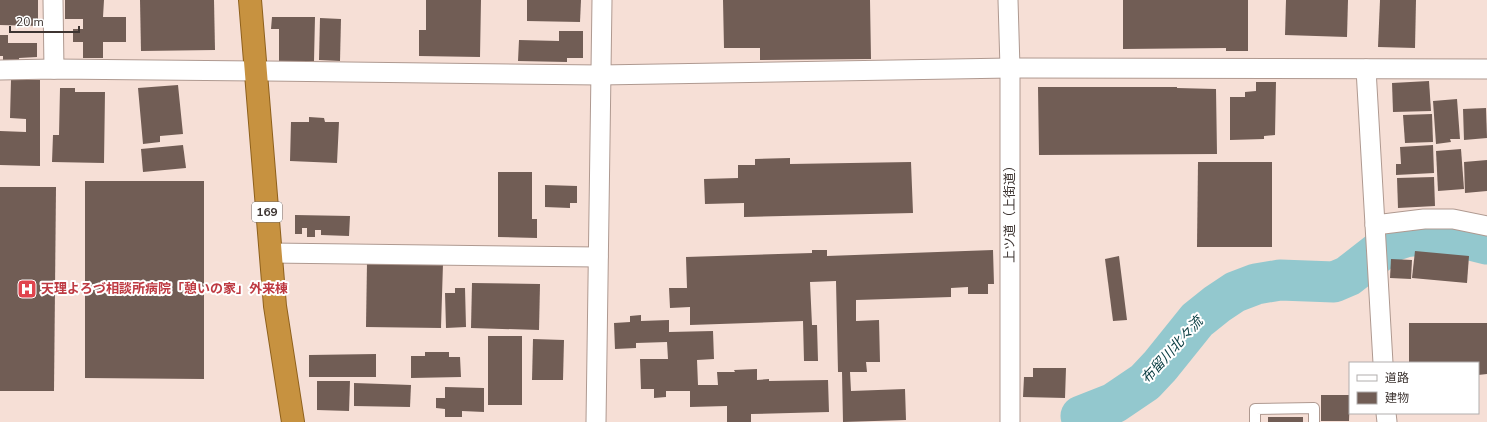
<svg xmlns="http://www.w3.org/2000/svg" width="1487" height="422" viewBox="0 0 1487 422" font-family="'Nunito Sans','Noto Sans JP',sans-serif">
	<style>
		.lines { fill: none; stroke-linecap: round; stroke-linejoin: round }
		.river { stroke: #93c8ce; stroke-width: 41 }
		.building { fill: #715d55 }
		.service-casing { stroke: #af9990; stroke-width: 12 }
		.minor-casing { stroke: #af9990; stroke-width: 21 }
		.trunk-casing { stroke: #8e601c; stroke-width: 24 }
		.service { stroke: #fff; stroke-width: 10 }
		.minor { stroke: #fff; stroke-width: 19 }
		.trunk { stroke: #c79240; stroke-width: 22 }
		.labels { text-anchor: middle; dominant-baseline: central; stroke-width: 4; stroke-linejoin: round; paint-order: stroke }
		.shield { fill: #fff; stroke: #77716f; stroke-width: 1 }
		.shield-label { font-size: 12px; font-weight: bold; fill: #3d3431 }
		.street-label { font-size: 13px; fill: #3d3431; stroke: #fff }
		.health-label { font-size: 13px; font-weight: bold; fill: #be3a42; stroke: #fff; text-anchor: start }
		.water-label { font-size: 14px; font-style: italic; fill: #0e4045; stroke: #fff }
	</style>
	<rect width="100%" height="100%" fill="#f6dfd6"/>
	<g class="lines">
		<polyline class="river" points="1081,416 1114,403 1145,382 1160,366 1197,320 1217,304 1235,292 1256,284 1280,280 1334,282 1348,276 1393,241 1405,237 1429,234 1451,235 1487,244"/>
	</g>
	<g class="building">
		<polygon points="0,0 38,0 38,26 0,25"/>
		<polygon points="65,0 104,0 103,17 126,17 126,42 103,42 103,58 83,58 83,42 73,42 73,29 83,29 83,19 65,19"/>
		<polygon points="140,0 214,0 215,50 141,51"/>
		<polygon points="426,0 481,0 480,57 419,56 419,30 426,30"/>
		<polygon points="527,0 581,0 580,22 527,21"/>
		<polygon points="723,0 870,0 871,59 760,60 760,48 724,48"/>
		<polygon points="1123,0 1248,0 1248,51 1226,51 1226,48 1123,49"/>
		<polygon points="1286,0 1348,0 1347,37 1285,35"/>
		<polygon points="1380,0 1416,0 1415,48 1378,47"/>
		<polygon points="272,17 315,17 314,61 279,61 279,29 271,29"/>
		<polygon points="320,18 341,19 340,61 319,60"/>
		<polygon points="559,31 583,31 583,58 567,58 567,62 518,61 519,40 559,41"/>
		<polygon points="0,35 8,35 8,43 37,43 37,57 19,58 19,63 3,63 3,56 0,56"/>
		<polygon points="11,80 40,80 40,166 0,165 0,131 26,132 26,119 10,118"/>
		<polygon points="1429,81 1431,111 1393,112 1392,83"/>
		<polygon points="1256,82 1276,82 1275,135 1264,136 1264,139 1230,140 1230,97 1245,97 1245,92 1256,91"/>
		<polygon points="178,85 183,134 160,136 160,142 143,144 138,88"/>
		<polygon points="1038,87 1177,87 1177,88 1216,89 1217,154 1039,155"/>
		<polygon points="60,88 75,88 75,92 105,92 104,163 52,162 53,135 59,135"/>
		<polygon points="1457,99 1460,139 1450,139 1451,142 1436,144 1433,101"/>
		<polygon points="1486,108 1487,138 1464,140 1463,109"/>
		<polygon points="1432,114 1433,142 1405,143 1403,115"/>
		<polygon points="309,117 324,118 325,122 339,122 337,163 290,161 291,122 309,122"/>
		<polygon points="183,145 186,168 143,172 141,149"/>
		<polygon points="1433,145 1434,173 1396,175 1396,164 1401,164 1400,147"/>
		<polygon points="1461,149 1464,189 1438,191 1436,151"/>
		<polygon points="790,158 790,164 911,162 913,213 744,217 744,203 705,204 704,179 738,178 738,165 755,165 755,159"/>
		<polygon points="1487,160 1487,191 1465,193 1464,162"/>
		<polygon points="1198,162 1272,162 1272,247 1197,247"/>
		<polygon points="498,172 532,172 532,219 537,219 537,238 498,237"/>
		<polygon points="1434,177 1435,206 1398,208 1397,178"/>
		<polygon points="85,181 204,181 204,379 85,378"/>
		<polygon points="545,185 577,186 577,203 570,203 570,208 545,207"/>
		<polygon points="0,187 56,187 54,391 0,391"/>
		<polygon points="295,215 350,216 349,236 321,235 321,230 315,230 315,237 307,237 307,228 302,228 302,234 295,234"/>
		<polygon points="812,250 827,250 827,256 993,250 994,284 988,284 988,294 968,294 968,287 951,288 951,297 856,300 856,321 879,320 880,362 866,362 867,372 850,372 851,391 905,389 906,420 843,422 842,372 838,372 836,281 810,282 812,325 817,325 818,361 804,361 803,321 690,325 690,307 670,308 669,288 687,288 686,257 812,253"/>
		<polygon points="1415,251 1469,256 1467,283 1412,278"/>
		<polygon points="1119,256 1127,320 1113,321 1105,259"/>
		<polygon points="1391,259 1412,260 1411,279 1390,278"/>
		<polygon points="367,262 443,263 441,328 366,327"/>
		<polygon points="472,283 540,284 539,330 471,328"/>
		<polygon points="455,288 465,288 466,327 446,328 445,293 455,293"/>
		<polygon points="641,315 641,321 669,320 669,332 713,331 714,359 697,360 698,385 718,385 717,372 735,372 734,370 757,369 757,380 769,379 769,381 828,380 829,412 751,414 751,422 727,422 727,406 690,407 690,391 666,391 666,397 654,398 654,389 641,389 640,359 668,359 667,342 636,343 636,348 615,349 614,323 630,322 630,316"/>
		<polygon points="1409,323 1487,323 1487,374 1478,375 1478,363 1409,363"/>
		<rect x="488" y="336" width="34" height="69"/>
		<polygon points="533,339 564,340 563,380 532,380"/>
		<polygon points="425,352 449,352 449,357 460,357 461,377 411,378 411,356 425,356"/>
		<polygon points="376,354 376,377 309,377 309,355"/>
		<polygon points="1033,368 1066,368 1065,398 1023,397 1024,377 1033,377"/>
		<polygon points="317,381 350,381 349,411 317,410"/>
		<polygon points="354,383 411,385 410,407 354,406"/>
		<polygon points="445,387 484,388 484,412 462,411 462,417 445,417 445,409 436,408 436,398 445,398"/>
		<polygon points="1321,395 1350,395 1349,421 1321,421"/>
		<rect x="1268" y="417" width="35" height="5"/>
	</g>
	<g class="lines">
		<g class="service-casing">
			<polyline id="service" points="1255,422 1255,409 1314,408 1314,422"/>
		</g>
		<g class="minor-casing">
			<g id="minor">
				<polyline points="53,0 54,69"/>
				<polyline points="1008,0 1010,68 1010,422"/>
				<polyline points="1366,69 1383,363"/>
				<polyline points="0,70 54,69 267,71 600,75 1010,68 1487,69"/>
				<polyline points="1375,225 1424,219 1453,219 1487,226"/>
				<polyline points="271,253 598,257"/>
				<polyline points="1386,413 1387,422"/>
				<polyline points="596,422 602,0"/>
			</g>
		</g>
		<g class="trunk-casing">
			<polyline id="trunk" points="250,0 275,306 293,422"/>
		</g>
		<use href="#service" class="service"/>
		<use href="#minor" class="minor"/>
		<use href="#trunk" class="trunk"/>
	</g>
	<defs>
		<g id="hospital-square" transform="scale(1)"><rect x="-9" y="-9" width="18" height="18" rx="4" fill="#e0444e" stroke="#fff"/><path d="M-5-5h3v3.5h4V-5h3V5h-3V1.5h-4V5h-3Z" fill="#fff"/></g>
	</defs>
	<g fill-rule="evenodd">
		<use href="#hospital-square" x="27" y="289"/>
	</g>
	<g class="labels">
		<rect class="shield" x="252" y="202" width="30" height="20" rx="3"/>
		<g class="shield-label">
			<text x="267" y="212">169</text>
		</g>
		<g class="street-label">
			<text transform="translate(1010 211) rotate(-90)">上ツ道（上街道）</text>
		</g>
		<g class="health-label">
			<text x="41" y="289">天理よろづ相談所病院「憩いの家」外来棟</text>
		</g>
		<g class="water-label">
			<text transform="translate(1172 350) rotate(-48)">布留川北々流</text>
		</g>
	</g>
	<rect x="1349" y="362" width="130" height="52" fill="#ffffff" stroke="#b1aead"/>
	<rect x="1357" y="375" width="20" height="6" fill="#ffffff" stroke="#b1aead"/>
	<text x="1385" y="382" font-size="12" fill="#3d3431">道路</text>
	<rect x="1357" y="392" width="20" height="12" fill="#715d55" stroke="#b1aead"/>
	<text x="1385" y="402" font-size="12" fill="#3d3431">建物</text>
	<path d="M10 26v6h69v-6" fill="none" stroke="#3d3431" stroke-width="2"/>
	<text x="16" y="26" font-size="12" fill="#3d3431" stroke="#ffffff" stroke-width="3" paint-order="stroke">20 m</text>
</svg>
